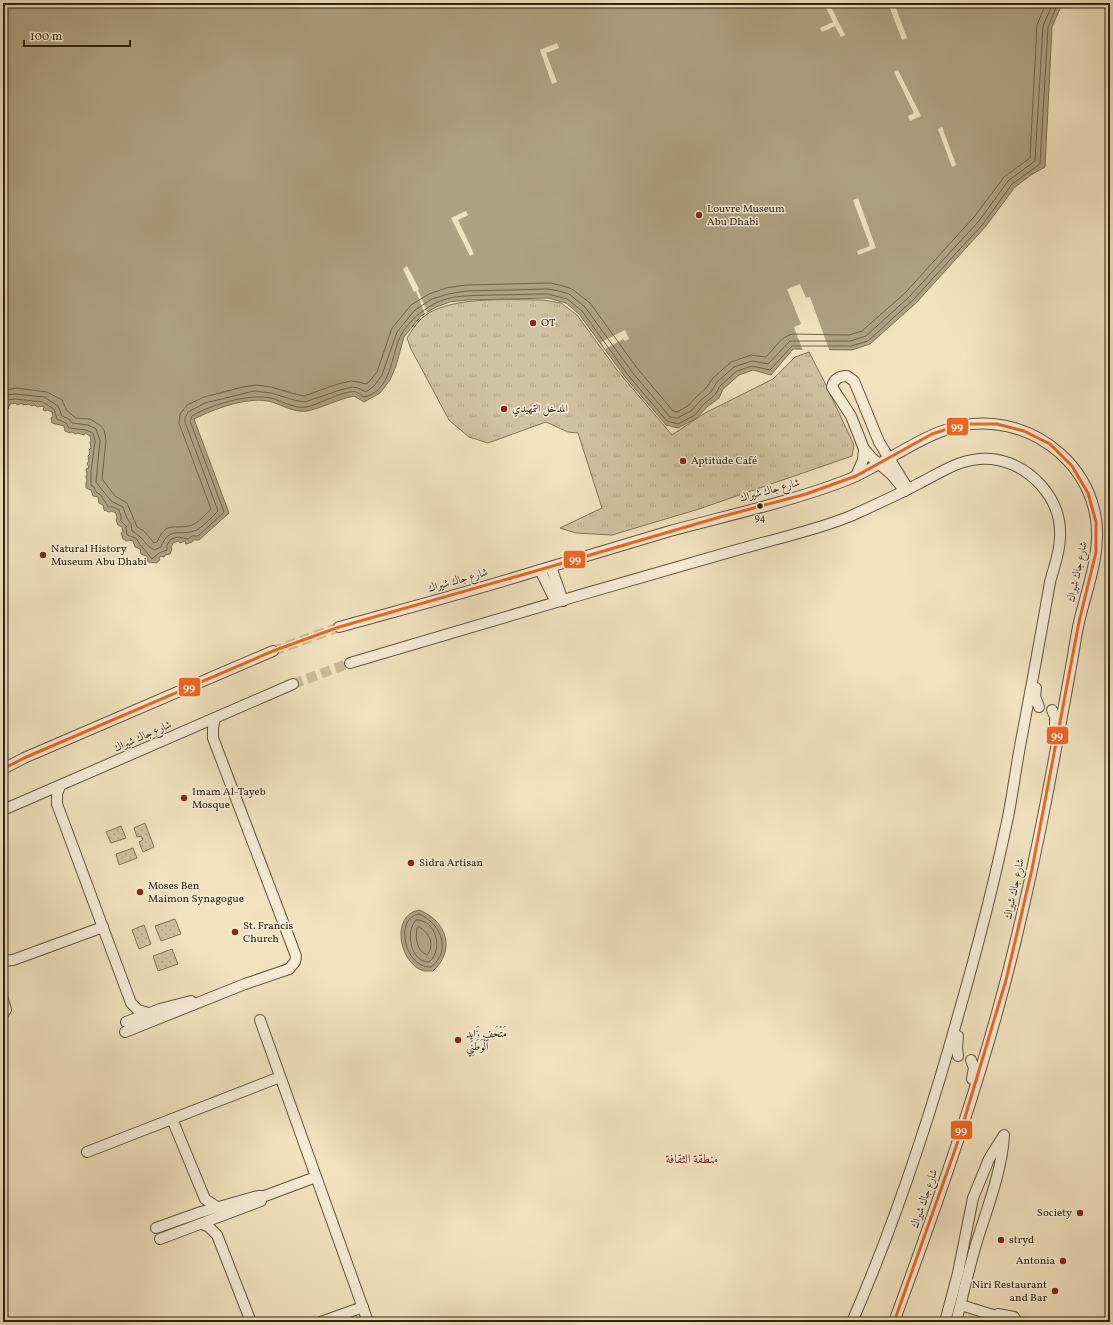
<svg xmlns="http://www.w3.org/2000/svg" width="1113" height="1325" viewBox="0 0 1113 1325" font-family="Vollkorn,Amiri,serif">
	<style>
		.grass { fill: url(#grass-dots); stroke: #817258 }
		.park { fill: url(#park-tufts); stroke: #817258 }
		.water { fill: #b0a183; stroke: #7d6f54 }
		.pier { fill: #f2e2c0 }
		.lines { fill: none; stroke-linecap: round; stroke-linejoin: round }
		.shore { stroke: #706248; stroke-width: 1 }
		.minor-tunnel { stroke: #cbbc9c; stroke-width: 10; stroke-dasharray: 10 5; stroke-linecap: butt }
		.minor-casing { stroke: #61533a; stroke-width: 12 }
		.minor { stroke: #f7ecd6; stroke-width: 10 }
		.bus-1-casing { stroke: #f7ecd6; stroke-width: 6 }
		.bus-1 { stroke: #f26522; stroke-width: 3 }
		.poi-dot { fill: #8f2418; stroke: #f7ecd6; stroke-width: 1.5 }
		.bus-dot { fill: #31230e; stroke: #f7ecd6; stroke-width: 1.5 }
		.labels { text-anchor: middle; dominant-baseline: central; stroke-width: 3; stroke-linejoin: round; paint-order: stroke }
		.bus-label { font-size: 10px; fill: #31230e; stroke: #f7ecd6 }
		.poi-label { font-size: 11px; fill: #31230e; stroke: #f7ecd6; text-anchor: start }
		.street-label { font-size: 11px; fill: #31230e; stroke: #f7ecd6 }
		.quarter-label { font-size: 13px; fill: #7a1f14; stroke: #f7ecd6 }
		.line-badge { stroke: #f7ecd6; stroke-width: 1.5 }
		.badge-label { font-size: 11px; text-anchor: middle; font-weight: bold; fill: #fff }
	</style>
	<defs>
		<pattern id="grass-dots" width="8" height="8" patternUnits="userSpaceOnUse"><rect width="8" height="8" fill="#d1c2a2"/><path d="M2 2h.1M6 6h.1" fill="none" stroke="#b4a68a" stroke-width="1.8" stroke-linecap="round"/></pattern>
		<pattern id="park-tufts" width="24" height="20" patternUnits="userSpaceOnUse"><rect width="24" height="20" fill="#d1c2a2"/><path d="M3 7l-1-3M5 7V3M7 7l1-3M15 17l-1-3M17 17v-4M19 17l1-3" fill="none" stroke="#b4a68a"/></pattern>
	</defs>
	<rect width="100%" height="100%" fill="#f2e2c0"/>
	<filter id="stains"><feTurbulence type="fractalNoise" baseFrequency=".005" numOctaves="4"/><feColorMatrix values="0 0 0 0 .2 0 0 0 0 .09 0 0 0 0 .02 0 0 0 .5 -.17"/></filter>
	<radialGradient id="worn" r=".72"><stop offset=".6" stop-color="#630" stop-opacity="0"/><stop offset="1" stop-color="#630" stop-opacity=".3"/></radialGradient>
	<g class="grass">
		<polygon points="145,823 154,847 143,852 139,842 143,840 141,836 137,837 134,828"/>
		<polygon points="121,826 126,838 111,843 106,832"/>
		<polygon points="133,848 137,858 119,865 116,854"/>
		<polygon points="175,919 181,934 161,941 155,926"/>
		<polygon points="144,925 151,944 139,949 132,930"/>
		<polygon points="172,949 178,964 158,971 153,956"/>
	</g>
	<path class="park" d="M543 300 561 303 577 315 617 370 672 435 705 413 773 379 795 357 809 352 824 381 854 445 852 456 699 509 612 535 576 533 560 528 602 508 578 433 568 432 546 422 488 443 469 437 449 420 411 349 407 338C411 332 415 325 420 320 443 295 511 300 543 300Z"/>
	<g class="water">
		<path d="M3 3H1064L1062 4 1052 27 1045 167 1031 175 1015 187 986 226 916 303 870 344 852 350 793 349 771 375 753 370 739 375 723 389 719 398 707 407 697 418 678 428 666 425 625 377 579 314 566 303 548 298 467 300 450 302 436 307 421 316 404 337 396 366 390 380 380 393 364 402 354 396C338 399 322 408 307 411 294 413 281 404 268 401 246 397 214 409 194 419L229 513 199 540H193L192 542 186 544 185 541 180 543 178 541 173 543 171 547 172 549 170 554 165 555 164 557 161 556 159 558 160 560 158 561 157 563 148 562 146 556 141 554 140 549 135 547 133 541 129 540 127 541 123 539 121 533 123 532 122 527 118 525 116 520 117 518 116 513 111 511 109 512 104 510 103 505 99 503 98 497 93 496 91 490 86 488V483L87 481 86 476 87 475 86 469 89 468 87 463 89 461 88 456 90 454 89 450 91 448 90 442 91 441 90 436 85 433 84 435 78 433 76 434 72 432 70 433 65 431 64 426 52 423 51 418 53 417 52 412 47 410 45 411 43 410 44 407 42 406 37 407 35 405 31 406 29 404 23 405 22 403 18 405 15 403 10 404 8 409 3 410Z"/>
		<path d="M419 910C447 921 456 950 433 971 430 971 426 971 424 971 399 964 390 915 419 910Z"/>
	</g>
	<g class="pier">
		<polygon points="824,3 829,3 845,35 841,37 835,26 822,32 820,28 833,22"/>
		<polygon points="888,3 894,3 907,38 902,40"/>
		<polygon points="557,43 559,48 546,53 557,82 552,84 540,50"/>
		<polygon points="898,70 921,116 910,121 908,116 914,113 894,72"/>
		<polygon points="942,127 956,165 952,167 938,129"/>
		<polygon points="858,198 876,248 858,255 857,251 870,246 853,200"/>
		<polygon points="466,211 468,215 458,220 474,254 470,256 451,218"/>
		<polygon points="407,266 419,289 418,290 427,312 425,314 416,291 414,292 403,269"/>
		<polygon points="800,284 806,298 810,297 830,352 803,351 794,327 801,324 787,289"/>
		<polygon points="625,330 629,339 625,341 623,339 605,349 601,342"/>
	</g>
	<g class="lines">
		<g class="shore">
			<path d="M3 391 16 388 47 392 62 400 67 411 76 418 90 419 100 425 104 430 106 440 102 479 115 496 127 503 137 527 144 531 154 543 157 542C167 519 174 531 192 525 198 523 206 514 211 509L179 423 180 414 187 405 204 397 243 387 256 385 271 387 295 394 304 396 338 384 351 381 358 382 366 384 369 382 377 372 392 328 411 305 429 294 446 288 466 285 550 283 560 285 572 289 590 303 637 368 673 411 677 412 688 406 696 397 706 388 713 378 731 362 751 355 766 357C774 349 781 336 793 334L849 335 862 331 905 293 974 217 1004 177 1030 158 1037 25 1046 3"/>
			<path d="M3 398 7 395 15 394 44 397 58 406 62 416 69 419 72 423 88 425 96 429 100 440 96 482 111 501 123 507 127 518 131 524 132 531C142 536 145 545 154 550L161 547C169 526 179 536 194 531 200 530 214 515 218 511L185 422V418L188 412 205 403 254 391 271 393 294 400 305 402 340 390 352 387 358 388 366 392 374 386 382 375 397 332 415 310 432 299 448 294 466 291 548 289 559 291 569 294 585 307 632 372 670 417 677 418 691 411 700 401 711 392 717 382 734 367 752 361 768 364 790 341H850L866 336 909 297 979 221 1008 181 1035 161 1043 26 1053 3"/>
			<path d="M3 406 8 400 15 399 43 402 54 409 57 419 66 423 69 428 86 430 93 433 95 441 91 471V485L94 487 96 492 101 495C103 500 106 502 108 507H113L119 510 121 516V521L126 526 127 535 136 538C140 546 147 552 152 559L159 553 167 550V545L171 539 178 537 188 539 192 536H198L224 512 190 421 192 416C210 405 250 393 271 398 282 401 295 409 306 407 318 405 346 389 356 392 359 393 362 396 364 397 392 391 391 354 401 335 408 322 421 311 434 304 451 294 474 296 493 295 512 295 530 294 548 294L567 299 582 311 628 375 667 421 678 424 695 415 704 404 715 395 720 386 737 371 752 366 770 370 792 346H851L868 341 913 300 983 224 1012 184 1040 164 1048 27 1058 3"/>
			<path d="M419 914C441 923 452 951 431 967 404 968 394 917 419 914Z"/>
			<path d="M416 920C436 919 444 950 429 962 410 962 405 931 416 920Z"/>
			<path d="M419 927C430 933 435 945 427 955 417 951 415 939 417 928Z"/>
		</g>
		<g class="minor-tunnel">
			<polyline points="273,651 339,627"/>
			<polyline points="293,684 350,663"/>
		</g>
		<g class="minor-casing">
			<g id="minor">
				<polyline points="856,476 863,460 864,449"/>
				<path d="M905 491 892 475 872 458 864 449 851 416 832 387C834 379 839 376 847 376L854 381 879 442 908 489"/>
				<polyline points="551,567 563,601"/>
				<polyline points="540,570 556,602"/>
				<path d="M339 627C404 609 469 592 533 572 579 558 624 545 670 531 729 515 790 502 847 480 896 460 937 418 993 424 1044 429 1088 467 1096 519 1101 552 1088 586 1080 618 1076 634 1074 651 1071 667 1055 755 1039 844 1018 931 987 1064 941 1194 894 1322"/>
				<path d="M350 663C462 630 575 596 688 564 719 555 750 546 781 538 806 531 830 525 853 515 875 505 897 495 918 484 942 472 963 456 992 459 1030 464 1062 498 1060 537 1060 552 1054 567 1050 582 1041 635 1031 688 1021 741 1016 767 1013 792 1008 817 994 884 977 950 958 1016 929 1120 895 1223 852 1322"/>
				<polyline points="1036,688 1035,696 1039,707"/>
				<polyline points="1052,710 1055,717 1055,730"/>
				<polyline points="3,769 24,758 273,651"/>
				<polyline points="60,786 57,794 57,804 131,1003 138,1010 148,1013"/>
				<polyline points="3,810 293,684"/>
				<polyline points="3,961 13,960 103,927"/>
				<polyline points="3,999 6,1010 3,1014"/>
				<polyline points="260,1020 368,1322"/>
				<polyline points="126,1022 160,1009 191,1001"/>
				<polyline points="125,1032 245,984 289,969 295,962 296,956 213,738 213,728 215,718"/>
				<polyline points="958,1056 957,1048 958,1036"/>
				<polyline points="971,1060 974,1068 972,1079"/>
				<polyline points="172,1119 205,1199 217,1207"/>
				<polyline points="87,1152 280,1077"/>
				<polyline points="202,1224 209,1227 217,1235 251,1322"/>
				<polyline points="156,1228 201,1212 258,1196 261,1196 262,1197"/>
				<polyline points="160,1239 261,1201 262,1197 316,1177"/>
				<polyline points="961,1305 996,1316"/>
				<polyline points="996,1320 995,1317 998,1314 1014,1317 1017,1322"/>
				<polyline points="321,1322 363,1307"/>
				<polyline points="945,1322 958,1273 973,1198 989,1159 1004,1135"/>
				<path d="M956 1322C963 1295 969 1268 977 1241 987 1209 1002 1170 1004 1136"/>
			</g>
		</g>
		<use href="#minor" class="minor"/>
		<g class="bus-1-casing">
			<polyline id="bus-1" points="3,769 24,758 273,651 339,627 532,572 720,517 806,494 856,476 932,434 950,428 968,424 997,424 1024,431 1050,444 1072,466 1088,493 1096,522 1096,552 1079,622 1032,869 1006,980 957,1144 894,1322"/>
		</g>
		<use href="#bus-1" class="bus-1"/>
	</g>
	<g class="poi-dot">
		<circle cx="699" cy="215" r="4"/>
		<circle cx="533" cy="323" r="4"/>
		<circle cx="504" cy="409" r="4"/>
		<circle cx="683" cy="461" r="4"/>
		<circle cx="43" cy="555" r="4"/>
		<circle cx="184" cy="798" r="4"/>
		<circle cx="411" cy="863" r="4"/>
		<circle cx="140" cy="892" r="4"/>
		<circle cx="235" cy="932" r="4"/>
		<circle cx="458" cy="1040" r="4"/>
		<circle cx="1080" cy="1213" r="4"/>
		<circle cx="1001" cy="1240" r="4"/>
		<circle cx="1063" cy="1261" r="4"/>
		<circle cx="1055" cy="1291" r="4"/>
	</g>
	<circle class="bus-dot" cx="760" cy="506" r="3.5"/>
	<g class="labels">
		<g class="bus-label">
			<text x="760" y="518">94</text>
		</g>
		<g class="poi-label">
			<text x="707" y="209">Louvre Museum<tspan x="707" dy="13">Abu Dhabi</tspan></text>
			<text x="541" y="323">OT</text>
			<text x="512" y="409">المدخل التمهيدي</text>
			<text x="691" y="461">Aptitude Café</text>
			<text x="51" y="549">Natural History<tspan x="51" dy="13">Museum Abu Dhabi</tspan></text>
			<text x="192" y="792">Imam Al-Tayeb<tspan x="192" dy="13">Mosque</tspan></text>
			<text x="419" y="863">Sidra Artisan</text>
			<text x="148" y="886">Moses Ben<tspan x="148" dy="13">Maimon Synagogue</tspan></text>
			<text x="243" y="926">St. Francis<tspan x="243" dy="13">Church</tspan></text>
			<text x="466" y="1034">مَتْحَف زَايِد<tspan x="466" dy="13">ٱلْوَطَنِي</tspan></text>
			<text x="1072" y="1213" text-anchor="end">Society</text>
			<text x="1009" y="1240">stryd</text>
			<text x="1055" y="1261" text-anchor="end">Antonia</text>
			<text x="1047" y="1285" text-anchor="end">Niri Restaurant<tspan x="1047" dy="13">and Bar</tspan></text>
		</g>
		<g class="street-label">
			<text transform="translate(770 491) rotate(-15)">شارع جاك شيراك</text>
			<text transform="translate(1078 572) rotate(-78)">شارع جاك شيراك</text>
			<text transform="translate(458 581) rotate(-16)">شارع جاك شيراك</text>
			<text transform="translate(143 737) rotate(-24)">شارع جاك شيراك</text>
			<text transform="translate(1015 889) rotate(-78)">شارع جاك شيراك</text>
			<text transform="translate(925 1199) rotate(-71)">شارع جاك شيراك</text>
		</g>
		<g class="quarter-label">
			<text x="692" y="1160">منطقة الثقافة</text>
		</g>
	</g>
	<g class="line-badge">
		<rect x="946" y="417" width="23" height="19" rx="4" fill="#f26522"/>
		<rect x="563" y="550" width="23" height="19" rx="4" fill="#f26522"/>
		<rect x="178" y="677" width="23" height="20" rx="4" fill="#f26522"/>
		<rect x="1046" y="726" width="23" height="19" rx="4" fill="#f26522"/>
		<rect x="950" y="1120" width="23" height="20" rx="4" fill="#f26522"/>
	</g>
	<g class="badge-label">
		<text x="957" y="430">99</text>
		<text x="575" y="563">99</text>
		<text x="189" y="691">99</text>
		<text x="1057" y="739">99</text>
		<text x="961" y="1134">99</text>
	</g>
	<rect width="1113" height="1325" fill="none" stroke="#f2e2c0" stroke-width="16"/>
	<rect x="4" y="4" width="1105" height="1317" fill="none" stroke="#31230e" stroke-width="2"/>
	<rect x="8" y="8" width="1097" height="1309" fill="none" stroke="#31230e"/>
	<path d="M24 40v6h106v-6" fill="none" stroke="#31230e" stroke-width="2"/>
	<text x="30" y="40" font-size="12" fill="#31230e" stroke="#f7ecd6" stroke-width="3" paint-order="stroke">100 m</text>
	<rect width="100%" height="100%" filter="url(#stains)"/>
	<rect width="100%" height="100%" fill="url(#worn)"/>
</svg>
